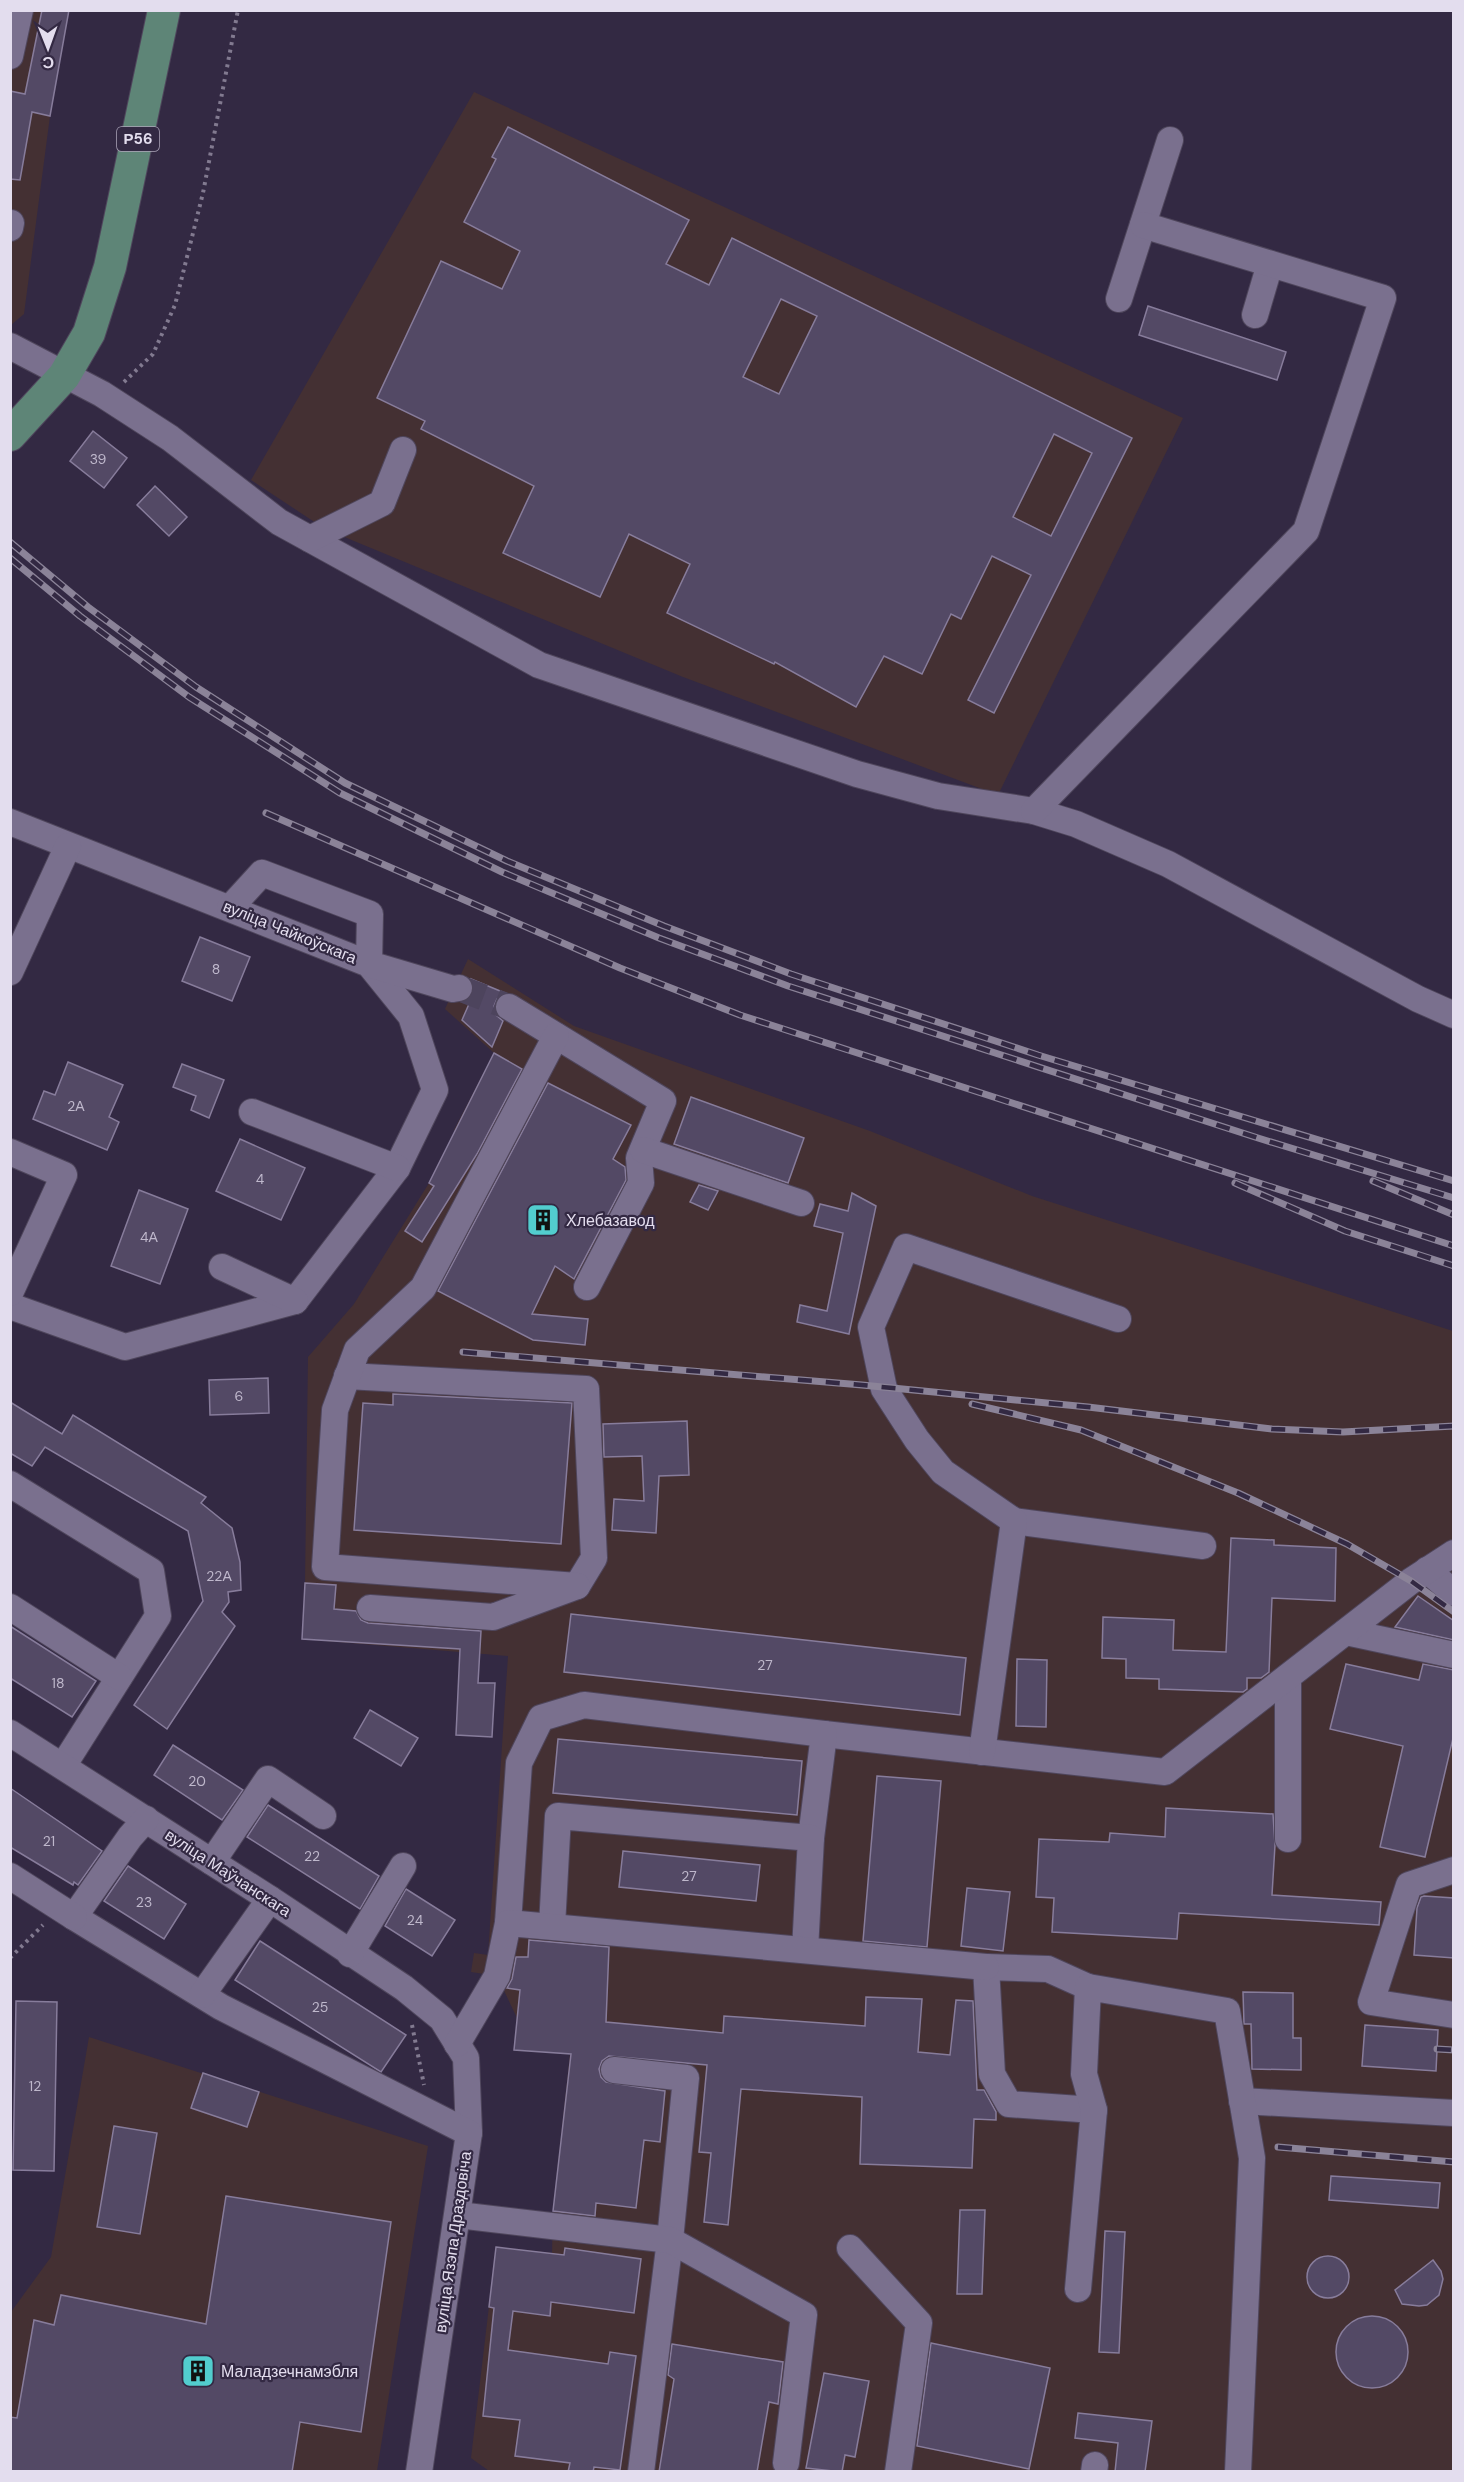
<svg xmlns="http://www.w3.org/2000/svg" width="1464" height="2482" viewBox="0 0 1464 2482" font-family="'DM Sans',sans-serif">
	<style>
		.industrial { fill: #443033 }
		.building { fill: #534965; stroke: #877c9b; stroke-width: 1.5; fill-rule: evenodd }
		.lines { fill: none; stroke-linecap: round; stroke-linejoin: round }
		.minor-tunnel { stroke: #4d445d; stroke-width: 26; stroke-dasharray: 26 13; stroke-linecap: butt }
		.minor-casing { stroke: #4f465c; stroke-width: 28 }
		.major-casing { stroke: #4f465c; stroke-width: 34 }
		.path { stroke: #827a90; stroke-width: 4; stroke-dasharray: 3 4.5; stroke-linecap: butt }
		.minor { stroke: #7a708e; stroke-width: 26 }
		.major { stroke: #5e8577; stroke-width: 32 }
		.rail-casing { stroke: #8b8398; stroke-width: 7 }
		.rail { stroke: #332943; stroke-width: 4.5; stroke-dasharray: 14; stroke-linecap: butt }
		.labels { text-anchor: middle; dominant-baseline: central; stroke-width: 4.5; stroke-linejoin: round; paint-order: stroke }
		.number-label { font-size: 14px; fill: #bfb8cc }
		.shield { fill: #332943; stroke: #aea7bb; stroke-width: 1.5 }
		.shield-label { font-size: 15px; font-weight: bold; fill: #e3ddee }
		.street-label { font-size: 16px; fill: #e3ddee; stroke: #332943 }
		.poi-label { font-size: 16px; fill: #e3ddee; stroke: #332943; text-anchor: start }
	</style>
	<rect width="100%" height="100%" fill="#332943"/>
	<g class="industrial">
		<polygon points="11,11 69,11 50,116 24,314 11,325"/>
		<polygon points="474,92 1183,418 998,795 683,677 325,529 251,480"/>
		<polygon points="468,959 574,1026 870,1131 1032,1196 1453,1331 1453,2471 489,2471 471,2458 496,2247 552,2253 553,2211 570,2054 514,2050 517,2018 497,1976 471,1972 474,1953 488,1955 508,1656 302,1639 305,1583 308,1357 354,1304 429,1183 442,1156 458,1133 454,1130 494,1053 445,1009"/>
		<polygon points="89,2037 428,2146 377,2471 11,2472 11,2312 51,2257"/>
	</g>
	<g class="building">
		<polygon points="42,10 69,10 50,116 32,112 20,180 10,179 10,91 25,94"/>
		<path d="M508 127 689 220 666 264 709 285 732 238 1132 438 994 713 968 700 1031 575 992 556 961 619 951 614 922 674 884 656 856 707 775 662 774 664 667 613 690 564 629 534 600 597 503 553 534 486 421 429 425 421 377 398 441 261 502 289 520 251 464 222 496 159 492 157ZM781 299 817 316 779 394 743 377ZM1054 434 1092 453 1051 536 1013 517Z"/>
		<polygon points="1148,306 1286,352 1277,380 1139,335"/>
		<polygon points="93,431 127,458 104,488 70,461"/>
		<polygon points="155,486 187,517 169,536 137,505"/>
		<polygon points="200,937 250,957 232,1001 182,981"/>
		<polygon points="471,979 505,993 497,999 494,1006 496,1015 503,1021 492,1047 462,1020 469,1004 464,1002 473,993"/>
		<polygon points="494,1053 522,1069 477,1154 422,1242 405,1231 434,1186 429,1183"/>
		<polygon points="68,1062 123,1085 109,1117 119,1122 107,1150 33,1119 44,1091 55,1095"/>
		<polygon points="182,1064 224,1080 209,1118 191,1110 196,1096 173,1087"/>
		<polygon points="548,1083 631,1125 613,1159 625,1167 626,1180 574,1279 555,1266 532,1314 588,1319 585,1345 533,1340 438,1291"/>
		<polygon points="691,1097 804,1138 788,1183 674,1144"/>
		<polygon points="240,1139 305,1168 281,1220 216,1191"/>
		<polygon points="699,1185 718,1191 708,1210 690,1202"/>
		<polygon points="139,1190 188,1209 160,1284 111,1266"/>
		<polygon points="852,1193 876,1206 849,1334 797,1322 800,1305 827,1311 843,1233 814,1226 820,1204 848,1211"/>
		<polygon points="268,1378 269,1413 210,1415 209,1380"/>
		<polygon points="393,1394 572,1403 561,1544 354,1530 363,1403 393,1405"/>
		<polygon points="10,1402 62,1434 73,1415 206,1497 201,1503 232,1528 240,1562 241,1590 228,1592 229,1602 222,1612 235,1626 167,1729 134,1705 203,1601 188,1531 45,1447 32,1466 10,1453"/>
		<polygon points="687,1421 689,1475 659,1476 656,1533 612,1530 614,1499 644,1501 642,1456 604,1457 603,1424"/>
		<polygon points="1231,1538 1274,1540 1274,1545 1336,1548 1335,1601 1272,1598 1269,1672 1261,1678 1247,1678 1247,1689 1243,1692 1159,1689 1159,1679 1126,1678 1126,1659 1102,1658 1103,1617 1174,1620 1173,1650 1226,1652"/>
		<polygon points="305,1583 336,1585 334,1609 356,1611 361,1620 368,1623 481,1631 478,1683 495,1683 492,1737 456,1735 460,1649 302,1639"/>
		<polygon points="1418,1596 1454,1621 1454,1640 1395,1627"/>
		<polygon points="571,1614 966,1658 960,1715 564,1672"/>
		<polygon points="10,1626 96,1681 72,1717 10,1678"/>
		<polygon points="1017,1659 1047,1660 1046,1727 1016,1726"/>
		<polygon points="1346,1664 1419,1680 1423,1664 1454,1670 1454,1734 1425,1857 1380,1847 1403,1746 1330,1729"/>
		<polygon points="370,1710 418,1738 401,1766 354,1738"/>
		<polygon points="558,1739 802,1761 797,1815 553,1793"/>
		<polygon points="173,1745 243,1790 222,1820 154,1775"/>
		<polygon points="877,1776 941,1781 927,1947 863,1941"/>
		<polygon points="10,1788 102,1851 78,1885 74,1882 73,1885 10,1847"/>
		<polygon points="268,1805 379,1876 360,1909 247,1837"/>
		<polygon points="1166,1808 1273,1814 1275,1845 1272,1895 1381,1902 1379,1925 1179,1913 1177,1939 1052,1932 1054,1898 1036,1897 1039,1839 1109,1842 1110,1833 1165,1837"/>
		<polygon points="623,1851 760,1865 756,1901 619,1887"/>
		<polygon points="128,1866 186,1904 164,1939 104,1901"/>
		<polygon points="967,1888 1010,1892 1003,1951 961,1946"/>
		<polygon points="406,1889 455,1920 432,1956 385,1926"/>
		<polygon points="1424,1896 1454,1898 1454,1958 1414,1955 1417,1908 1421,1897"/>
		<polygon points="529,1940 609,1947 606,2022 723,2033 724,2016 865,2026 866,1997 922,1999 918,2052 950,2055 956,2000 973,2001 977,2090 984,2090 996,2112 996,2120 974,2119 972,2168 860,2164 862,2097 741,2089 728,2225 704,2222 711,2153 699,2152 707,2065 609,2056 602,2061 599,2069 601,2077 606,2082 665,2091 660,2142 644,2140 636,2208 596,2203 595,2216 553,2211 571,2054 514,2050 520,1990 507,1988 512,1979 516,1957 528,1957"/>
		<polygon points="260,1941 406,2035 381,2072 235,1980"/>
		<polygon points="1243,1992 1293,1993 1293,2038 1301,2038 1301,2070 1252,2069 1251,2024 1244,2024"/>
		<polygon points="16,2001 57,2002 54,2171 13,2170"/>
		<polygon points="1365,2025 1438,2030 1436,2071 1362,2066"/>
		<polygon points="203,2073 259,2092 247,2127 191,2108"/>
		<polygon points="114,2126 157,2133 140,2234 97,2227"/>
		<polygon points="1331,2176 1440,2183 1438,2208 1329,2200"/>
		<polygon points="226,2196 391,2222 361,2432 300,2422 292,2472 10,2472 10,2417 17,2418 34,2320 54,2325 61,2295 206,2324"/>
		<polygon points="960,2210 985,2210 982,2294 957,2294"/>
		<polygon points="1105,2231 1125,2232 1119,2353 1099,2352"/>
		<polygon points="496,2247 564,2255 565,2248 641,2259 634,2313 551,2302 550,2316 513,2311 508,2350 608,2364 610,2352 636,2356 620,2470 594,2467 593,2472 568,2472 570,2463 515,2456 520,2420 483,2416 494,2308 489,2307"/>
		<circle cx="1328" cy="2277" r="21"/>
		<polygon points="1433,2260 1441,2271 1443,2279 1439,2295 1427,2305 1419,2306 1402,2304 1395,2290"/>
		<circle cx="1372" cy="2352" r="36"/>
		<polygon points="931,2343 1050,2368 1029,2469 917,2446"/>
		<polygon points="672,2344 783,2362 778,2404 769,2402 757,2472 659,2472 674,2379 668,2375"/>
		<polygon points="824,2373 869,2381 855,2457 845,2455 842,2472 806,2468"/>
		<polygon points="1078,2413 1152,2421 1145,2472 1115,2472 1118,2443 1075,2438"/>
	</g>
	<g class="lines">
		<polyline class="minor-tunnel" points="459,988 509,1007"/>
		<g class="minor-casing">
			<g id="minor">
				<polyline points="10,56 20,10"/>
				<polyline points="10,228 11,223"/>
				<polyline points="1119,299 1170,140"/>
				<polyline points="1255,315 1270,264"/>
				<polyline points="10,346 102,394 170,438 279,522 539,665 857,774 938,796 1034,811 1076,824 1168,864 1418,999 1454,1015"/>
				<polyline points="310,539 382,503 403,450"/>
				<polyline points="1034,811 1306,531 1383,298 1143,225"/>
				<polyline points="10,822 369,964 411,1016 435,1090 397,1168 295,1301 125,1347 10,1306"/>
				<polyline points="230,908 262,873 370,914 369,964 453,989 459,988"/>
				<polyline points="10,972 68,846"/>
				<polyline points="509,1007 663,1101 639,1158 641,1183 587,1287"/>
				<polyline points="252,1112 397,1168"/>
				<polyline points="643,1150 801,1203"/>
				<polyline points="10,1152 64,1175 10,1293"/>
				<polyline points="222,1267 295,1301"/>
				<polyline points="347,1376 586,1389 594,1558 577,1586"/>
				<polyline points="10,1484 151,1571 158,1616 63,1766"/>
				<polyline points="1014,1521 1203,1546"/>
				<polyline points="1427,1570 1454,1593"/>
				<polyline points="10,1607 119,1677"/>
				<polyline points="370,1608 493,1617 577,1586 325,1567 335,1410 357,1350 423,1288 556,1036"/>
				<polyline points="1346,1632 1454,1655"/>
				<polyline points="1288,1677 1288,1839"/>
				<polyline points="10,1733 270,1899 404,1988 442,2019 466,2058 469,2133 419,2472"/>
				<polyline points="824,1734 1165,1772 1411,1581 1454,1553"/>
				<polyline points="982,1752 1014,1521 943,1472 917,1440 884,1389 871,1327 906,1247 1118,1319"/>
				<polyline points="146,1819 130,1837 74,1917 221,2007 469,2133"/>
				<polyline points="212,1862 268,1779 323,1816"/>
				<polyline points="1454,1870 1409,1885 1371,2002 1454,2015"/>
				<polyline points="10,1876 74,1917"/>
				<polyline points="508,1923 519,1763 541,1718 584,1705 824,1734 811,1838"/>
				<polyline points="552,1926 558,1816 811,1838 805,1950"/>
				<polyline points="350,1954 403,1866"/>
				<polyline points="1088,1987 1048,1969 986,1967 992,2074 1009,2104 1094,2110"/>
				<polyline points="202,1995 270,1899"/>
				<polyline points="457,2044 497,1976 508,1923 986,1967"/>
				<polyline points="614,2070 686,2078 670,2240 641,2472"/>
				<polyline points="1242,2101 1454,2113"/>
				<polyline points="458,2215 670,2240 804,2315 786,2463"/>
				<polyline points="850,2248 919,2323 898,2472"/>
				<polyline points="1078,2289 1094,2110 1084,2074 1088,1987 1227,2011 1252,2158 1238,2472"/>
				<polyline points="1094,2472 1095,2465"/>
			</g>
		</g>
		<g class="major-casing">
			<polyline id="major" points="10,435 64,376 89,333 110,267 164,10"/>
		</g>
		<g class="path">
			<polyline points="124,382 153,354 175,305 203,193 238,10"/>
			<polyline points="10,1958 43,1925"/>
			<polyline points="412,2025 424,2085"/>
		</g>
		<use href="#minor" class="minor"/>
		<use href="#major" class="major"/>
		<g class="rail-casing">
			<g id="rail">
				<polyline points="10,542 88,607 196,687 345,783 507,861 664,926 791,974 1038,1055 1454,1181"/>
				<polyline points="10,558 80,616 189,697 340,793 502,872 659,938 788,986 1258,1138 1454,1198"/>
				<polyline points="266,813 620,968 740,1015 1454,1246"/>
				<polyline points="1373,1181 1454,1215"/>
				<polyline points="1235,1183 1345,1231 1454,1266"/>
				<polyline points="463,1352 862,1385 1088,1407 1272,1429 1343,1432 1454,1426"/>
				<polyline points="972,1404 1081,1430 1238,1493 1347,1544 1411,1581 1454,1612"/>
				<polyline points="1437,2049 1454,2050"/>
				<polyline points="1278,2147 1454,2162"/>
			</g>
		</g>
		<use href="#rail" class="rail"/>
	</g>
	<defs>
		<g id="building-square" transform="scale(1.725)"><rect x="-9" y="-9" width="18" height="18" rx="4" fill="#52cdce" stroke="#332943"/><path d="M-4-6H4V6H1V3H-1V6H-4ZM-2.5-4.3h1.7v1.8h-1.7ZM.8-4.3h1.7v1.8H.8ZM-2.5-1h1.7V.8h-1.7ZM.8-1h1.7V.8H.8Z" fill="#111"/></g>
	</defs>
	<g fill-rule="evenodd">
		<use href="#building-square" x="543" y="1220"/>
		<use href="#building-square" x="198" y="2371"/>
	</g>
	<g class="labels">
		<g class="number-label">
			<text x="98" y="459">39</text>
			<text x="216" y="969">8</text>
			<text x="76" y="1106">2А</text>
			<text x="260" y="1179">4</text>
			<text x="149" y="1237">4А</text>
			<text x="239" y="1396">6</text>
			<text x="219" y="1576">22А</text>
			<text x="765" y="1665">27</text>
			<text x="58" y="1683">18</text>
			<text x="197" y="1781">20</text>
			<text x="49" y="1841">21</text>
			<text x="312" y="1856">22</text>
			<text x="689" y="1876">27</text>
			<text x="144" y="1902">23</text>
			<text x="415" y="1920">24</text>
			<text x="320" y="2007">25</text>
			<text x="35" y="2086">12</text>
		</g>
		<rect class="shield" x="117" y="127" width="42" height="24" rx="4.5"/>
		<g class="shield-label">
			<text x="138" y="139">Р56</text>
		</g>
		<g class="street-label">
			<text transform="translate(290 932) rotate(22)">вуліца Чайкоўскага</text>
			<text transform="translate(228 1873) rotate(33)">вуліца Маўчанскага</text>
			<text transform="translate(453 2242) rotate(-82)">вуліца Язэпа Драздовіча</text>
		</g>
		<g class="poi-label">
			<text x="566" y="1220">Хлебазавод</text>
			<text x="221" y="2371">Маладзечнамэбля</text>
		</g>
	</g>
	<rect width="1464" height="2482" fill="none" stroke="#e3ddee" stroke-width="24"/>
	<g transform="translate(48 48) rotate(179)" stroke="#332943" stroke-width="4.5" paint-order="stroke">
	<path d="M0-4.5L10 22L0 15L-10 22Z" fill="#e3ddee"/>
	<text y="-9" font-size="16" font-weight="bold" text-anchor="middle" fill="#e3ddee">С</text>
	</g>
</svg>
